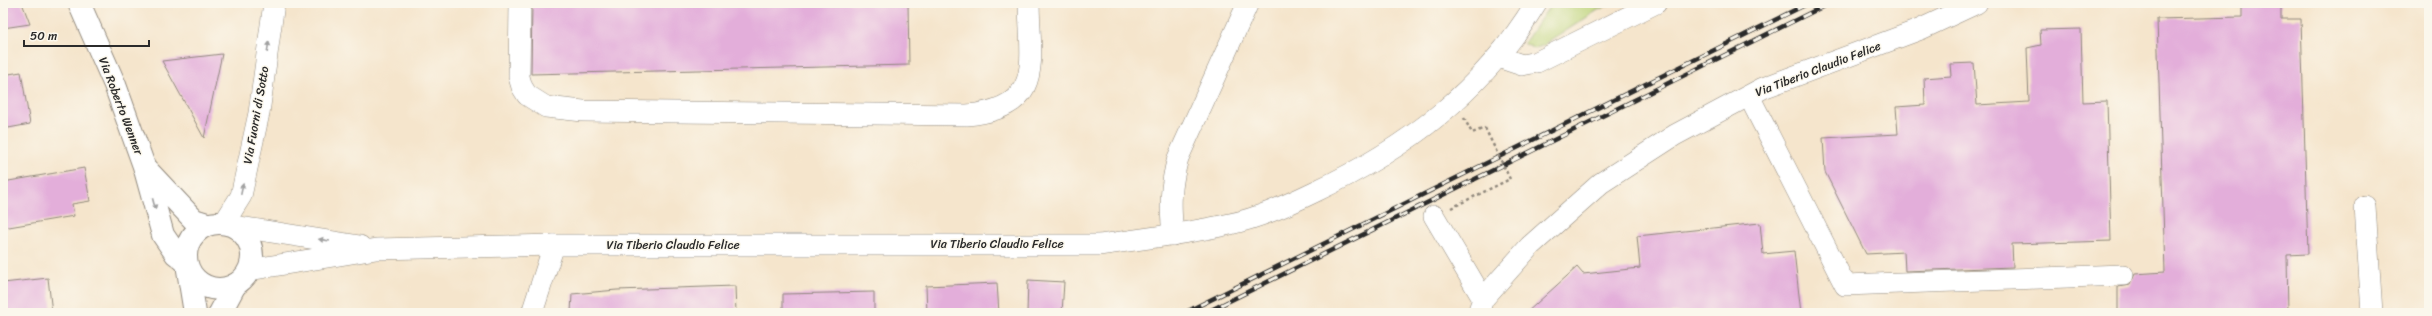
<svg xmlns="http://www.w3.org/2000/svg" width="2432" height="316" viewBox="0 0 2432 316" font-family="Sriracha,sans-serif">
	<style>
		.green { fill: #bcd377; stroke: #747f51 }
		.building { fill: #e3aeda }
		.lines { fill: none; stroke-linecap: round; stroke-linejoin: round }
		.minor-casing { stroke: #90887c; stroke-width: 22 }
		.major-casing { stroke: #90887c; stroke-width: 24 }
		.path { stroke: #90887c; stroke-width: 2.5; stroke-dasharray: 3 3; stroke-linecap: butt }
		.minor { stroke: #fff; stroke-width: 21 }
		.major { stroke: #fff; stroke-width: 22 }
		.rail-casing { stroke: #2b2b2b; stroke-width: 4.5 }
		.rail { stroke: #fbf7ec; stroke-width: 3; stroke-dasharray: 9; stroke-linecap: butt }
		.path-bridge { stroke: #90887c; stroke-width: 2.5; stroke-dasharray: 3 3; stroke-linecap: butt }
		.oneway { fill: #a0a0a0 }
		.labels { text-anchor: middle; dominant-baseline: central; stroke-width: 3; stroke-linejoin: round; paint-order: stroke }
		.street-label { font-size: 12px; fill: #2b2b2b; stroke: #fbf7ec }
	</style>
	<rect width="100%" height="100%" fill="#fbf7ec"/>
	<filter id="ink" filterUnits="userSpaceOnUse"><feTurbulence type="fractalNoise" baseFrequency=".025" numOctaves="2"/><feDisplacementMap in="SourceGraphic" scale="8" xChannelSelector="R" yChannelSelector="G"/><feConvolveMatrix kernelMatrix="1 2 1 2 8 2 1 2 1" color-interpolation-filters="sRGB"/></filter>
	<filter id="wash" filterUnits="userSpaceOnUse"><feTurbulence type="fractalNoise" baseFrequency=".012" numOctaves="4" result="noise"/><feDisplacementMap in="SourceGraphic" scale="16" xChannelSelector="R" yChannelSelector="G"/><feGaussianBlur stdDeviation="0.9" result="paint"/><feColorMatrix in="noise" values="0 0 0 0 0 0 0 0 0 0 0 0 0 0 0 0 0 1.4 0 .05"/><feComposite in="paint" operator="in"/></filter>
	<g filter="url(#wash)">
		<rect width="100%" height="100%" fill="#f5e5cc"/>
		<polygon class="green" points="1552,3 1613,3 1598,10 1544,45 1534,49 1524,43"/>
		<g id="blocks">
			<g class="building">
				<polygon points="3,3 22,3 30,24 3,28"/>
				<polygon points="532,3 908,3 909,65 531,74"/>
				<polygon points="2242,3 2281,3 2281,19 2301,19 2308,254 2287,255 2288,313 2118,313 2118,287 2130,285 2135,274 2165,272 2157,19 2242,17"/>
				<polygon points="2081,29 2083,102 2107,101 2111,241 2012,244 2013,267 1905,271 1904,252 1866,254 1825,172 1823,138 1898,134 1896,107 1925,105 1924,78 1951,76 1950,64 1974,63 1977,105 2029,102 2027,48 2041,45 2040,30"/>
				<polygon points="222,54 204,138 162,61"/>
				<polygon points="21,72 30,124 3,129 3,75"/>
				<polygon points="84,168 90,201 72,204 74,216 3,228 3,182"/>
				<polygon points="1760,223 1763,254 1794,251 1801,313 1526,313 1577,267 1583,274 1640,268 1637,236"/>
				<polygon points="48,278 52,313 3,313 3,283"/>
				<polygon points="1028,280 1064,282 1062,313 1027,313"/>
				<polygon points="997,283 999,313 927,313 926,286"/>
				<polygon points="735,286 736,313 571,313 572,294 617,290"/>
				<polygon points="874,292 874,313 783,313 783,294"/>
			</g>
		</g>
	</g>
	<g filter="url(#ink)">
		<use href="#blocks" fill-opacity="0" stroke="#90887c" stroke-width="1"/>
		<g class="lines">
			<g class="minor-casing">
				<g id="minor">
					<path d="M520 3 519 77 522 87 527 95 546 107 583 111 967 115C1045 108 1030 63 1029 3"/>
					<polyline points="1498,57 1522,65 1537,62 1656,3"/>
					<polyline points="1749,96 1845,285 2123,275"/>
					<polyline points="2365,206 2372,313"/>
					<polyline points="1434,216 1483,299 1478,313"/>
					<polyline points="224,223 241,196 259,113 274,3"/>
					<polyline points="234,226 360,246"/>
					<path d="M1173 235C1170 206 1170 187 1178 158L1248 3"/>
					<path d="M249 270 376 249 554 245H1098C1142 239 1186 234 1230 224 1259 218 1287 205 1314 192 1406 149 1483 91 1536 3"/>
					<polyline points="1483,299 1530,246 1601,183 1675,135 1763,88 1921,29 1977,3"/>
					<polyline points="532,313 554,245"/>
				</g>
			</g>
			<g class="major-casing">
				<g id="major">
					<polyline points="79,3 115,85 144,166 163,235 176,254 186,262"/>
					<polyline points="147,170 194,220 207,224"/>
					<circle cx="219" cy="256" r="33"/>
					<polyline points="188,270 195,313"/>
					<polyline points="220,313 235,285"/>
				</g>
			</g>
			<g class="path">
				<polyline points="1464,118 1472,133 1485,128"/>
				<polyline points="1451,208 1510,179"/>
			</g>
			<use href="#minor" class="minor"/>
			<use href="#major" class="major"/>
			<g class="rail-casing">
				<g id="rail">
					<polyline points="1184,313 1809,3"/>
					<polyline points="1205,313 1830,3"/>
				</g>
			</g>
			<use href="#rail" class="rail"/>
			<polyline class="path-bridge" points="1485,128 1510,179"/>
		</g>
		<defs><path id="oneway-solid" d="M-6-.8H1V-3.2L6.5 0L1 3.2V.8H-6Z"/></defs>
		<g class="oneway">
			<use href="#oneway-solid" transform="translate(268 47) rotate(-82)"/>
			<use href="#oneway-solid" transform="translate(242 189) rotate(-78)"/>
			<use href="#oneway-solid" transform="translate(154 204) rotate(75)"/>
			<use href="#oneway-solid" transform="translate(324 240) rotate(-171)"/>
		</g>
	</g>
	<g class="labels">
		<g class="street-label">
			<text transform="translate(1818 69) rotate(-21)">Via Tiberio Claudio Felice</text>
			<text transform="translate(121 106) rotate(69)">Via Roberto Wenner</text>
			<text transform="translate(256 115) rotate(-80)">Via Fuorni di Sotto</text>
			<text x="997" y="244">Via Tiberio Claudio Felice</text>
			<text x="673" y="245">Via Tiberio Claudio Felice</text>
		</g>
	</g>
	<rect width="2432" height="316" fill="none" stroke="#fbf7ec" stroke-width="16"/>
	<path d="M24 40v6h125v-6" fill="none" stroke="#2b2b2b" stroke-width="2"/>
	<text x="30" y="40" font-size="12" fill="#2b2b2b" stroke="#fbf7ec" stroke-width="3" paint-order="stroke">50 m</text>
</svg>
